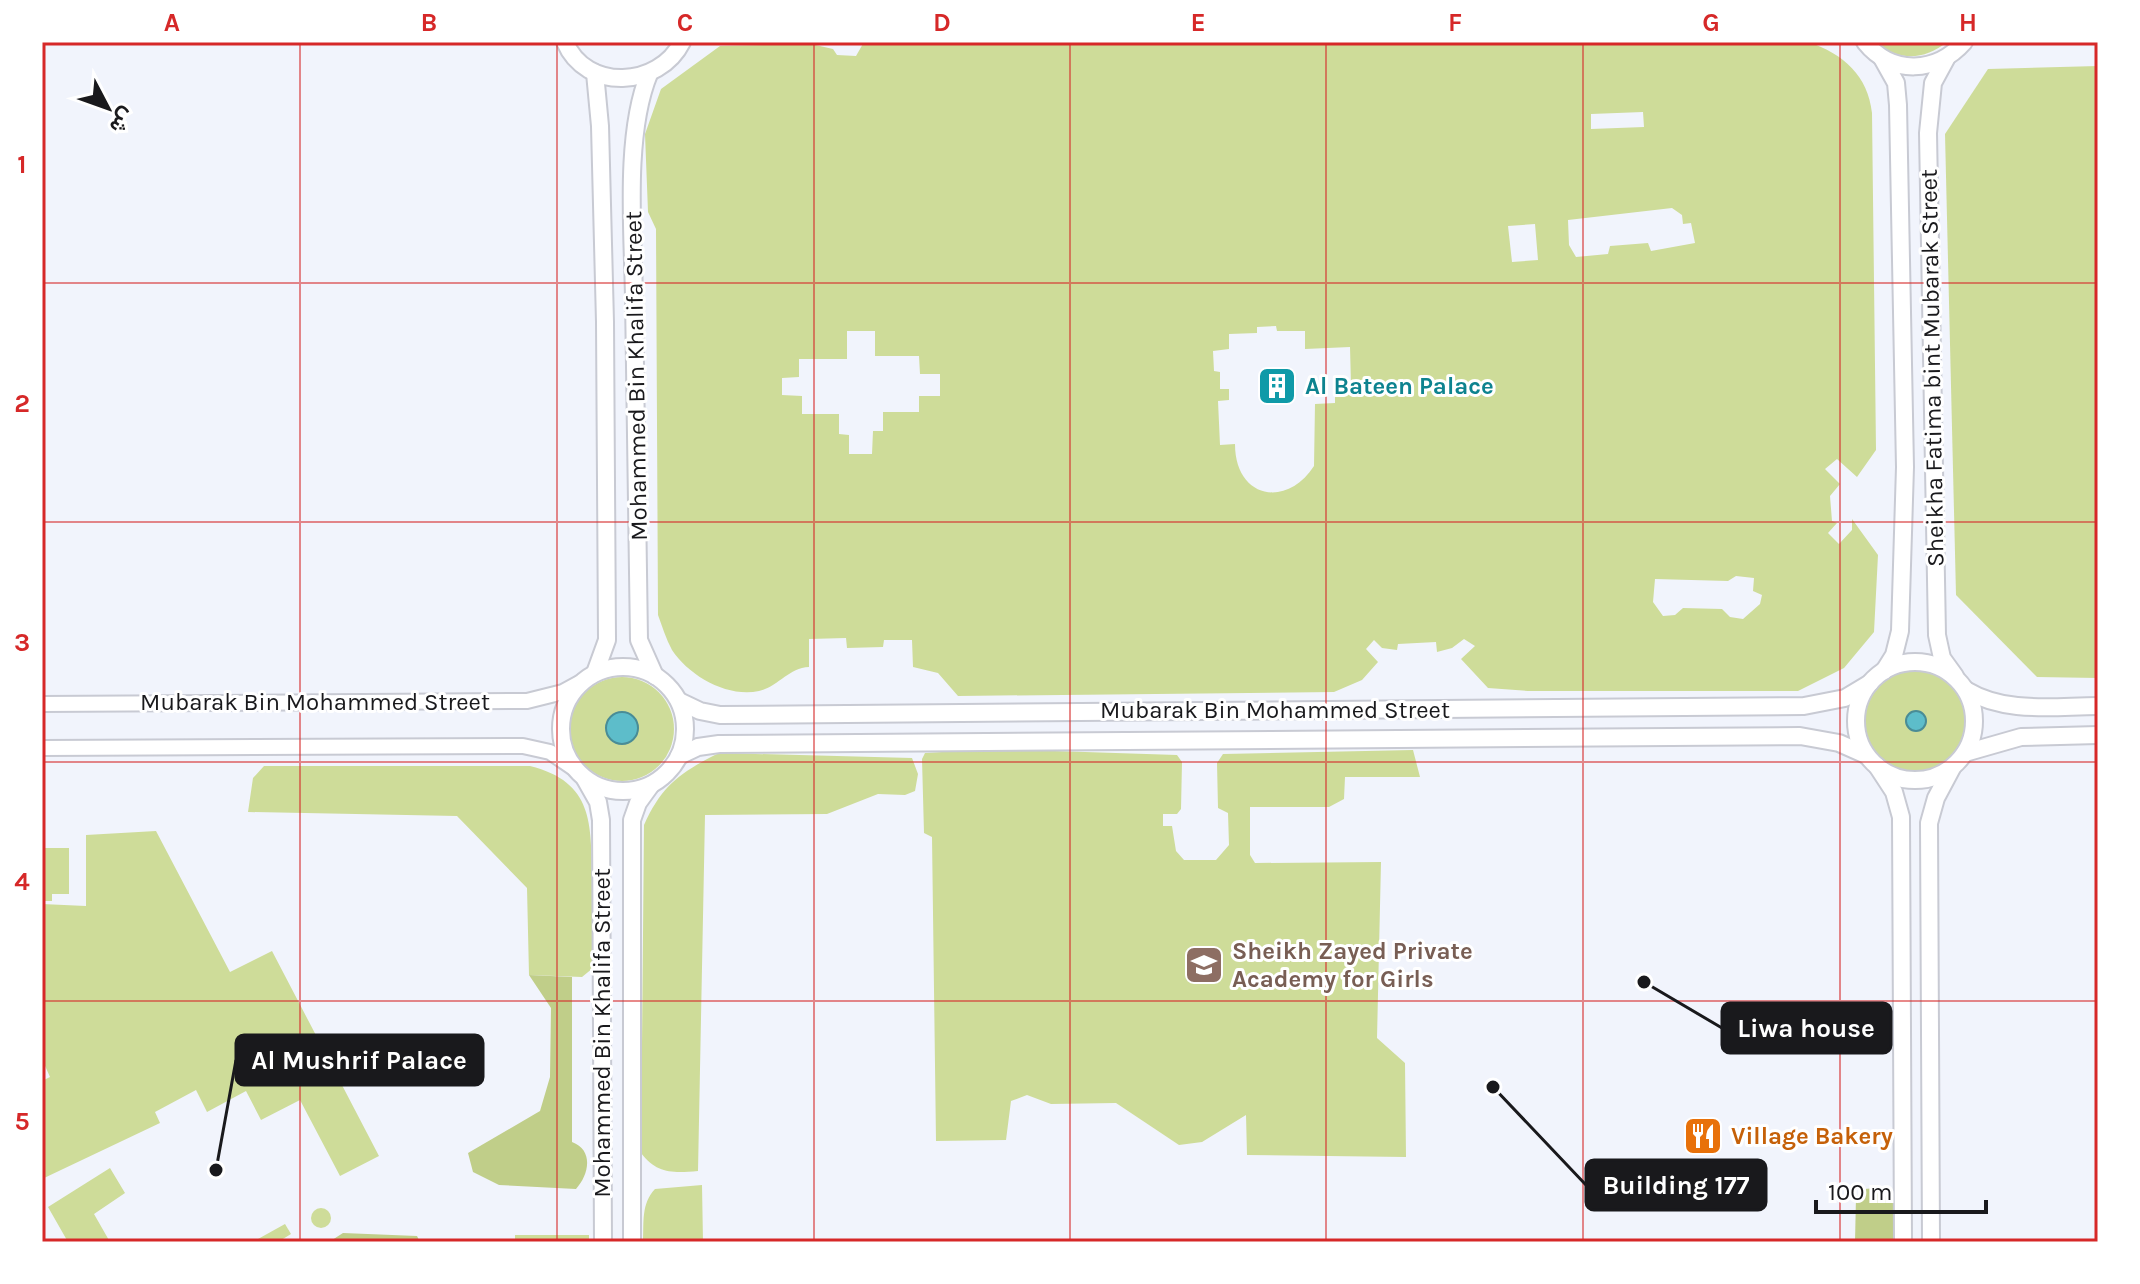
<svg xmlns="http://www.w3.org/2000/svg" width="2140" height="1284" viewBox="0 0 2140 1284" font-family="Karla,Vazirmatn,sans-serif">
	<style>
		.green { fill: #cedc99; fill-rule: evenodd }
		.forest { fill: #c0ce89 }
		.water { fill: #5dbdca; stroke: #498c96; stroke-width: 2 }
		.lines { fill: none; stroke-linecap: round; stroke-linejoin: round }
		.minor-casing { stroke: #c8cad3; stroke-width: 18 }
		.major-casing { stroke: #c8cad3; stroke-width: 20 }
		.minor { stroke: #fff; stroke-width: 14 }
		.major { stroke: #fff; stroke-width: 16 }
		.grid { fill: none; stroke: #d62828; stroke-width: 2; stroke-opacity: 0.55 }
		.labels { text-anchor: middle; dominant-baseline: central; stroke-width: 6; stroke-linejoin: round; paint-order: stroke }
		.street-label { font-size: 24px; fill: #19191c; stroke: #fff }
		.culture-label { font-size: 24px; font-weight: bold; fill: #0d838f; stroke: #fff; text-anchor: start }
		.education-label { font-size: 24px; font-weight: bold; fill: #785e54; stroke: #fff; text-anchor: start }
		.food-label { font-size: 24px; font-weight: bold; fill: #c56008; stroke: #fff; text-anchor: start }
		.leader { fill: none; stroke: #19191c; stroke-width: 3 }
		.callout-dot { fill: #19191c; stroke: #fff; stroke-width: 3 }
		.callout { fill: #19191c; stroke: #19191c; stroke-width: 3 }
		.callout-label { font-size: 26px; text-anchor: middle; font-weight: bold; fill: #fff }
		.neatline { fill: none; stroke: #d62828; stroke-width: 3 }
		.grid-label { font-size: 26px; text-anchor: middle; font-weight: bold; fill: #d62828 }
	</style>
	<rect width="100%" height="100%" fill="#f1f4fc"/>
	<g class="green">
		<path d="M864 42H1808C1844 54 1868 76 1872 113L1876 450 1857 477 1837 459 1825 469 1840 484 1830 496 1832 521 1837 523 1828 533 1839 544 1852 530V519L1878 555 1874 632 1844 668 1798 691H1528L1488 688 1461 659 1475 646 1464 639 1452 648 1437 652 1436 642 1398 644 1397 650 1382 648 1374 640 1366 649 1378 662 1362 680 1334 692 958 696 938 673 913 667 912 640H884L883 647 847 648 846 638 809 639V667C788 668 778 687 759 691 728 698 689 676 672 650 666 639 662 626 658 615L656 229 648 212 645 134 661 89 720 46 811 44 833 49 837 55 856 56ZM1643 112 1644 127 1591 129V114ZM1672 208 1682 215 1683 224 1691 223 1695 243 1651 251 1648 243 1610 246 1608 254 1576 257 1569 245 1568 220ZM1535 224 1538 260 1512 262 1508 226ZM1276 326 1277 331H1305V349L1350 347 1351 385 1335 386V403L1315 404 1314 466C1286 509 1235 498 1235 444L1220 445 1218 401 1229 400V389H1220V372L1214 371 1213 351 1229 349V334L1257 333V327ZM847 331H875V356H919L920 374H940V396H919V412H883V431H873L872 454H849V435L839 434V414H802V396L782 395V378L799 377V359H847ZM1736 576 1754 578 1753 591 1762 595 1760 604 1743 619 1730 617 1722 609 1683 608 1675 615 1663 616 1653 602 1655 579 1728 581Z"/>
		<path d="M1876 42H1947C1925 60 1898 62 1876 42Z"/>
		<polygon points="2098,66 2098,678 2037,677 1956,595 1945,134 1988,69"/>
		<circle cx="1915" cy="721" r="52"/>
		<circle cx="622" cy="729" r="52"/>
		<polygon points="993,749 1177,755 1182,762 1181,809 1177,814 1163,814 1163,826 1172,826 1176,851 1184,860 1216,860 1229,845 1228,813 1218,808 1217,763 1223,754 1413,750 1420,777 1345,777 1344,799 1329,807 1250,807 1250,855 1255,863 1381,862 1377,1038 1405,1063 1406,1157 1247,1155 1246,1115 1202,1142 1179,1145 1116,1103 1051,1104 1027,1095 1011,1101 1006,1140 936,1141 932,837 924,833 922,759 925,753"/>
		<path d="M719 753 912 758 918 774 915 791 905 795 878 794 827 814 705 815 698 1171C673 1173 657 1174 641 1153L644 825C662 785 681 772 719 753Z"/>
		<path d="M264 766H530C594 782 591 824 592 879 592 909 593 938 593 968L582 977 529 975 527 888 457 816 248 812 253 778Z"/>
		<polygon points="156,831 230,972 272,951 379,1156 340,1176 300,1100 261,1120 246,1091 207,1112 196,1090 155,1112 160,1123 42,1179 42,1081 50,1077 42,1059 42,904 86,906 86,835"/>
		<polygon points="42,848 69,848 69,894 52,894 52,901 42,901"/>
		<polygon points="110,1168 125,1193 94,1214 110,1242 68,1242 48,1207"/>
		<path d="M702 1185 703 1242H643C644 1222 641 1204 655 1189Z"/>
		<circle cx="321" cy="1218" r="10"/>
		<polygon points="285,1224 291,1234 278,1242 259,1242 258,1239"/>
		<rect x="515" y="1235" width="74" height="7"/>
	</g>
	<g class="forest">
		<path d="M529 975 572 977V1142C594 1150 589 1175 576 1189L499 1185 473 1172 468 1153 540 1111 550 1077 551 1008Z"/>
		<polygon points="1877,1188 1899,1209 1899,1242 1855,1242 1856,1197 1864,1189"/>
		<polygon points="343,1233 417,1236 420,1242 329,1242"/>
	</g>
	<g class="water">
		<circle cx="1916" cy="721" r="10"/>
		<circle cx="622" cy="728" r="16"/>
	</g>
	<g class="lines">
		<g class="minor-casing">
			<g id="minor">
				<polyline points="42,704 527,701 563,692 585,680"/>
				<polyline points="42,748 523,746 550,752 572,767"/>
			</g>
		</g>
		<g class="major-casing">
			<g id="major">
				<path d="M565 42C586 92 659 88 682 42"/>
				<path d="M1865 42C1892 76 1937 73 1964 42"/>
				<polyline points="1882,58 1896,83 1898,105 1905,467 1900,631 1894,655 1884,671"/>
				<polyline points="1946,59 1933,83 1928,133 1937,635 1942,658 1955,676"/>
				<polyline points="595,73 600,126 605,322 607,640 595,673"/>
				<path d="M649 74C624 135 633 232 634 298 636 412 638 526 639 640L655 676"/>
				<circle cx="1915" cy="721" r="59"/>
				<circle cx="623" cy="729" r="62"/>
				<path d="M1966 690C2006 714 2054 706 2098 706"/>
				<polyline points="679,701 700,711 720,715 1804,706 1845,698 1870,683"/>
				<polyline points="1965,753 2021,737 2098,735"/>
				<polyline points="679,756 698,747 719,744 1800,736 1839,743 1866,755"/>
				<polyline points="1877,766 1894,792 1901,817 1903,1242"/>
				<polyline points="585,779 598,802 601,820 603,1242"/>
				<polyline points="632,1242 632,820 638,803 651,785"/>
				<polyline points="1931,1242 1929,823 1936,798 1952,768"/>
			</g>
		</g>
		<use href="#minor" class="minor"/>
		<use href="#major" class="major"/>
	</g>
	<path class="grid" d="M300 42V1242M557 42V1242M814 42V1242M1070 42V1242M1326 42V1242M1583 42V1242M1840 42V1242M42 283H2098M42 522H2098M42 762H2098M42 1001H2098"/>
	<defs>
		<g id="building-square" transform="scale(2)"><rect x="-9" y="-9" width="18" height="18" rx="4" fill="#0f9aa8" stroke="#fff"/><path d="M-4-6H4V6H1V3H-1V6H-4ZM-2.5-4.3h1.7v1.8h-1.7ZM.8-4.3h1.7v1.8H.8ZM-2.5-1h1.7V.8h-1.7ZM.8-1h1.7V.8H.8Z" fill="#fff"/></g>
		<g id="school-square" transform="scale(2)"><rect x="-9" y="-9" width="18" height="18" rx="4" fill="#8d6e63" stroke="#fff"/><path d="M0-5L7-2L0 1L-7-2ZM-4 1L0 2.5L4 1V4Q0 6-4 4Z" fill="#fff"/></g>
		<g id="restaurant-square" transform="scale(2)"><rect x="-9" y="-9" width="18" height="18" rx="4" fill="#e8710a" stroke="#fff"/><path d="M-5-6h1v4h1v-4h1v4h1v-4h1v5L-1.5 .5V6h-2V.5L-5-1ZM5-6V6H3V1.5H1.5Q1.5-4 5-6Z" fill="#fff"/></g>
	</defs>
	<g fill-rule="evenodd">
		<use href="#building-square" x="1277" y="386"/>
		<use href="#school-square" x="1204" y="965"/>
		<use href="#restaurant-square" x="1703" y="1136"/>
	</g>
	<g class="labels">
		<g class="street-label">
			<text transform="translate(1932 368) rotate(-91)">Sheikha Fatima bint Mubarak Street</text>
			<text transform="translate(636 376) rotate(-91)">Mohammed Bin Khalifa Street</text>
			<text x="315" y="702">Mubarak Bin Mohammed Street</text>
			<text x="1275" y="710">Mubarak Bin Mohammed Street</text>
			<text transform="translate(602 1033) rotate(-90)">Mohammed Bin Khalifa Street</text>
		</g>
		<g class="culture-label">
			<text x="1305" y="386">Al Bateen Palace</text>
		</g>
		<g class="education-label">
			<text x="1232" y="951">Sheikh Zayed Private<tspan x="1232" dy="28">Academy for Girls</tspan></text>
		</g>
		<g class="food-label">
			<text x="1731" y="1136">Village Bakery</text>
		</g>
	</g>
	<path class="leader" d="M1644 982L1722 1028M216 1170L236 1060M1493 1087L1586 1185"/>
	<g class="callout-dot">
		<circle cx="1644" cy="982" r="8"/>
		<circle cx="216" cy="1170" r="8"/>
		<circle cx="1493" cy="1087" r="8"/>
	</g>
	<g class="callout">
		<rect x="1722" y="1003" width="169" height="50" rx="8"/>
		<rect x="236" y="1035" width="247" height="50" rx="8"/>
		<rect x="1586" y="1160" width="180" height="50" rx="8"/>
	</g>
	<g class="callout-label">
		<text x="1806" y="1037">Liwa house</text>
		<text x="359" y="1069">Al Mushrif Palace</text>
		<text x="1676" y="1194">Building 177</text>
	</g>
	<rect width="2140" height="1284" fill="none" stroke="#ffffff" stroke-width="88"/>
	<g transform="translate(108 108) rotate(131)" stroke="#ffffff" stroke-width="6" paint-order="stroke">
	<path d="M0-6L14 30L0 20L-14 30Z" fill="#19191c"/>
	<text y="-12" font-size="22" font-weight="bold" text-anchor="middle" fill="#19191c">ش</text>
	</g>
	<path d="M1816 1200v12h170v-12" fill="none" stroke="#19191c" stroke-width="4"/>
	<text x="1828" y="1200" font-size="24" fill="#19191c" stroke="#ffffff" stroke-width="6" paint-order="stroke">100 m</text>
	<rect x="44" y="44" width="2052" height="1196" class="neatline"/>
	<g class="grid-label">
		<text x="172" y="31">A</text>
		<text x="429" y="31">B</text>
		<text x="685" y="31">C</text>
		<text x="942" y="31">D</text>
		<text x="1198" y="31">E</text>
		<text x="1455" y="31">F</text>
		<text x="1711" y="31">G</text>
		<text x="1968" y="31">H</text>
		<text x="22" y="173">1</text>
		<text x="22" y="412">2</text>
		<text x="22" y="651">3</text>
		<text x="22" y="890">4</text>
		<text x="22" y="1130">5</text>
	</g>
</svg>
